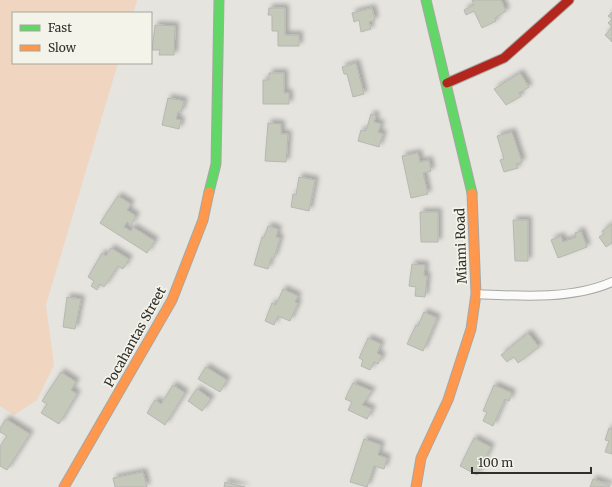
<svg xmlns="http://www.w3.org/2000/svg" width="612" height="487" viewBox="0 0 612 487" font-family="Merriweather,serif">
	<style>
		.green { fill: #f0d5c1 }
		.building { fill: #c5c9b9; stroke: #b7b7b4; filter: url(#shadow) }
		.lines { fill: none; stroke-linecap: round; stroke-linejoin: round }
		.street-casing { stroke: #a7a7a4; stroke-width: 10 }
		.fast-casing { stroke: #a7a7a4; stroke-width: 11 }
		.slow-casing { stroke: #a7a7a4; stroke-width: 11 }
		.jam-casing { stroke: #a7a7a4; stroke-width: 11 }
		.street { stroke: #fbfbfa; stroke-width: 8 }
		.fast { stroke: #63d668; stroke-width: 9 }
		.slow { stroke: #ff974d; stroke-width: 9 }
		.jam { stroke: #b3261e; stroke-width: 9 }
		.labels { text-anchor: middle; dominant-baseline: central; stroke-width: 3.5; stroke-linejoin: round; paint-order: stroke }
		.street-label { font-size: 13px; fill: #2f2f2b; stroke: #f4f3ea }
	</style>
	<defs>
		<filter id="shadow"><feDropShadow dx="3.5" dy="-3.5" stdDeviation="2" flood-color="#0004"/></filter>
	</defs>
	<rect width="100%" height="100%" fill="#e5e4df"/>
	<polygon class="green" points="0,0 137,0 133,13 13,13 13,63 118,63 46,305 54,365 37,400 14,415 0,406"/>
	<g class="building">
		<polygon points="472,0 501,0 506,11 495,18 496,21 482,28 474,11 466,15 464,10 474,5"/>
		<polygon points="269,8 285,8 285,35 299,35 299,46 278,46 278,31 272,31 272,15 268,15"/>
		<polygon points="372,8 375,20 369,22 371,29 361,32 359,20 354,22 352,13"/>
		<polygon points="612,12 612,27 608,23 612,19 608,16"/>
		<polygon points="155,25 175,26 174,55 159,55 160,50 152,50"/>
		<polygon points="612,27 612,42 605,35"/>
		<polygon points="356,63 364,94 353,97 347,74 344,74 342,67"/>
		<polygon points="269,73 284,73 284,93 289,93 289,104 263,104 263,80 269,80"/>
		<polygon points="520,73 529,87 519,93 521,96 506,105 494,89"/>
		<polygon points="168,98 184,101 181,112 178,112 176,119 181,120 179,129 162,125"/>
		<polygon points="371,114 376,116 374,122 381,124 378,132 383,134 379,147 358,141 361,130 366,131"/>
		<polygon points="268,123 281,124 281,134 288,134 286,162 265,161"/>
		<polygon points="512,132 522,162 516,164 518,168 504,172 500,160 504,159 497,136"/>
		<polygon points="418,153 420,162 429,160 431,171 423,173 428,194 411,198 402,156"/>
		<polygon points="299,177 315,180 309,211 291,207 293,194 296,195"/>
		<polygon points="118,196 131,204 127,210 136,216 131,225 127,222 124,227 131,231 133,227 155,241 147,253 100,223"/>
		<polygon points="420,212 438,212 438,242 421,242"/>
		<polygon points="513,220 528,220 528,261 515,261"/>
		<polygon points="612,224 612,243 606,247 599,237 604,234 602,231"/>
		<polygon points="268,226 278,229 276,237 280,238 274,258 271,258 268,269 254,265 262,237 264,237"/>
		<polygon points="581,231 587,247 558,258 551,240 561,236 563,242 576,237 575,233"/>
		<polygon points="111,248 129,259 123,269 118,266 104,287 100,284 97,290 91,286 94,281 88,277 102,253 106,256"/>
		<polygon points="412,264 425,265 424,276 427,276 425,297 415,296 416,287 409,286"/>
		<polygon points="283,289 298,296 295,302 298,303 290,321 278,316 274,325 265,321 272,303 276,305"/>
		<polygon points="67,297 81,299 75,329 63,327"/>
		<polygon points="424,312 437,318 423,351 407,344 416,325 418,326"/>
		<polygon points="528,333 539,347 518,363 514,357 507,362 501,355"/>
		<polygon points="368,338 381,344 377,353 382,356 378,364 374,362 370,370 361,366 363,360 359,358"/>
		<polygon points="206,367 227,380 220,392 198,379"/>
		<polygon points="61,372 76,382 71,390 77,394 59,424 41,413 47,404 42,401"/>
		<polygon points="353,383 372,391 362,405 372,409 367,419 348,410 352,402 345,399"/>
		<polygon points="173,385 185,393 165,425 147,413 155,400 161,404"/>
		<polygon points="494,385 512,393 509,401 505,399 493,426 483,421 487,412 483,411"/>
		<polygon points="197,389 211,399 202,411 188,401"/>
		<polygon points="6,419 30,434 7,470 0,466 0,446 7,436 0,432 0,428"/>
		<polygon points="609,428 612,429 612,454 605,452 609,441 605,440"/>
		<polygon points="474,438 491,447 477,475 460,466"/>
		<polygon points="364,439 381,445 378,455 387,458 384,469 374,466 367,487 350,482"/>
		<polygon points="143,472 147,487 115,487 113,478"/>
		<polygon points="593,479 610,485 609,487 590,487"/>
		<polygon points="225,482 245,487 224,487"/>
	</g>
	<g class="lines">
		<g class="street-casing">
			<path id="street" d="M476 294C518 296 572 300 612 282"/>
		</g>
		<g class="fast-casing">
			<g id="fast">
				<polyline points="426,0 472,193"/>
				<polyline points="209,192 216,164 219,0"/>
			</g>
		</g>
		<g class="slow-casing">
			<g id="slow">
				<polyline points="64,487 172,300 203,220 209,192"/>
				<polyline points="416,487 421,458 448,400 471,329 476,294 472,193"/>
			</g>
		</g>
		<g class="jam-casing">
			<polyline id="jam" points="447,83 504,58 569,0"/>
		</g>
		<use href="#street" class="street"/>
		<use href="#fast" class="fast"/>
		<use href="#slow" class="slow"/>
		<use href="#jam" class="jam"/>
	</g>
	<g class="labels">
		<g class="street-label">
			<text transform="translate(461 246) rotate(-92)">Miami Road</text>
			<text transform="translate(135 337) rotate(-61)">Pocahantas Street</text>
		</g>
	</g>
	<rect x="12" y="12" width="140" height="52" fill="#f4f3ea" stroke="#a5a59e"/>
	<rect x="20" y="25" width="20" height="6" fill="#63d668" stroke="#a5a59e"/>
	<text x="48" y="32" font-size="12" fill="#2f2f2b">Fast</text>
	<rect x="20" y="45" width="20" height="6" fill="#ff974d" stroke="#a5a59e"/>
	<text x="48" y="52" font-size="12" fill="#2f2f2b">Slow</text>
	<path d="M472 467v6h119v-6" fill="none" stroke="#2f2f2b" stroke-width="2"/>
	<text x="478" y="467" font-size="12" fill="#2f2f2b" stroke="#f4f3ea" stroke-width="3" paint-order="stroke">100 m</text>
</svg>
